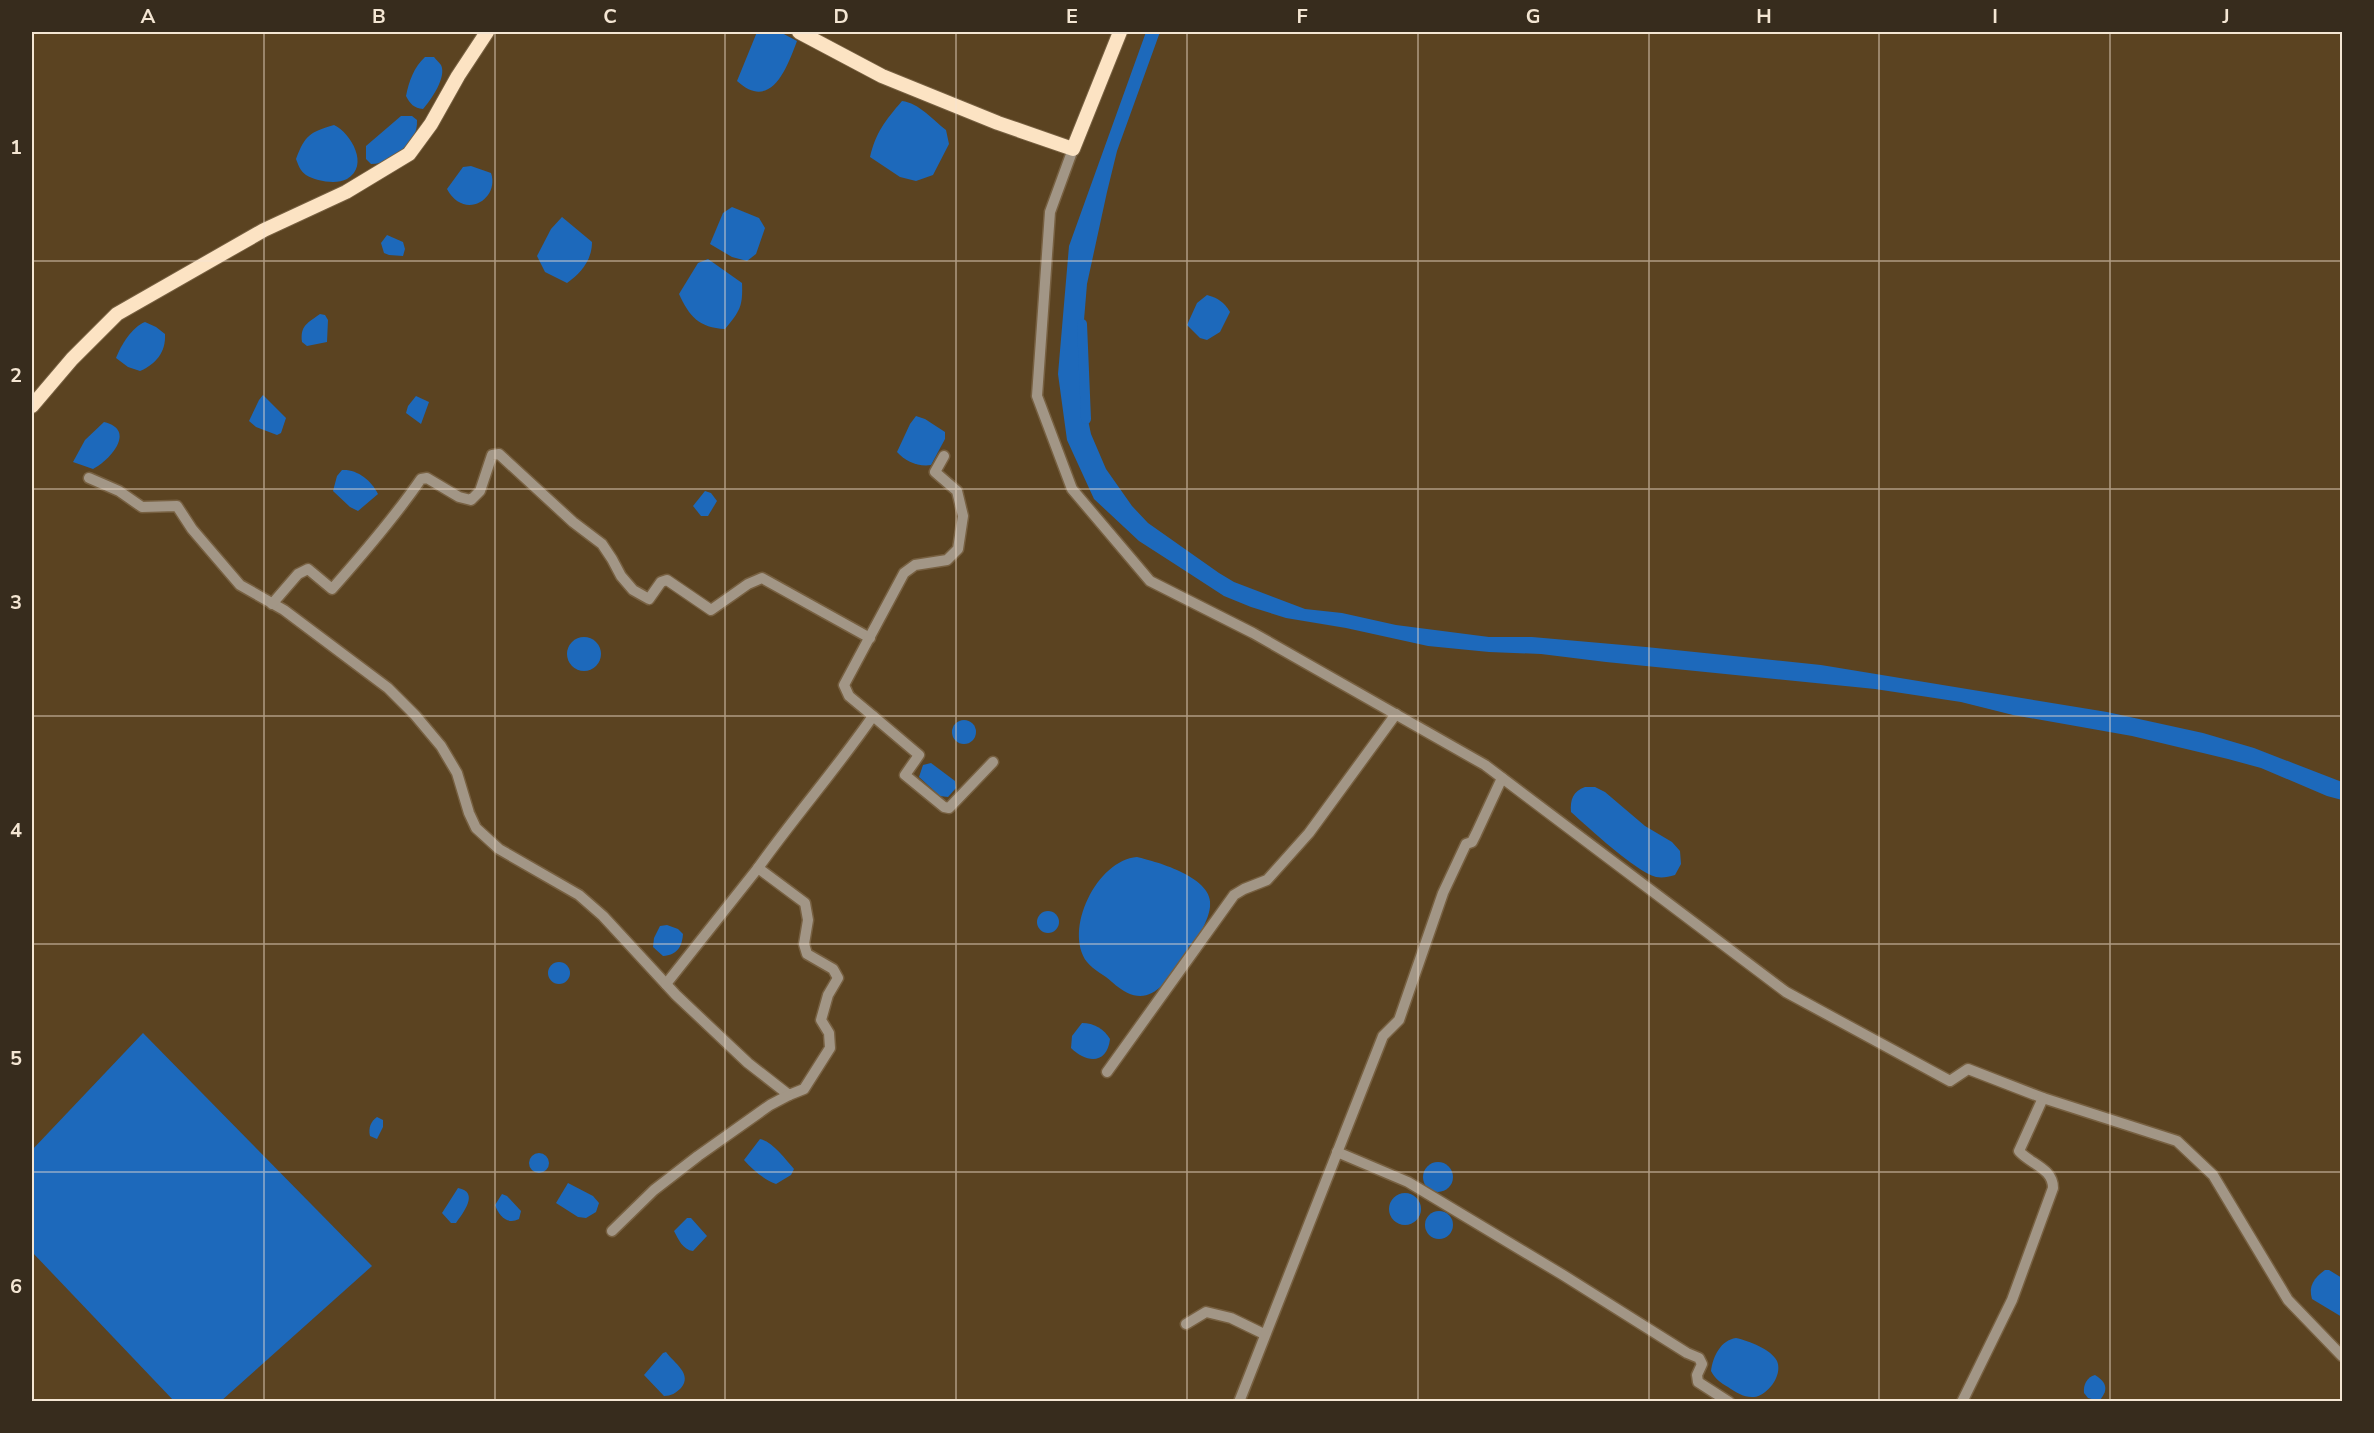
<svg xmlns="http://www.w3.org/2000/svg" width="2374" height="1433" viewBox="0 0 2374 1433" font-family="'Nunito Sans',sans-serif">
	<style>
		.water { fill: #1d69bb }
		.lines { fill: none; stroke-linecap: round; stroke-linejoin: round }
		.canal { stroke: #1d69bb; stroke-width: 10 }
		.minor-casing { stroke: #776041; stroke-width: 13 }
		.major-casing { stroke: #776041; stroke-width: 16 }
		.minor { stroke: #a29686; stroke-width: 10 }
		.major { stroke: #fce3c3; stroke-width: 14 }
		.grid { fill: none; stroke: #f4e6d3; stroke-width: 1.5; stroke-opacity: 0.55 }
		.neatline { fill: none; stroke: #f4e6d3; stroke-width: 2 }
		.grid-label { font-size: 20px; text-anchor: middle; font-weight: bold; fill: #f4e6d3 }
	</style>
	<rect width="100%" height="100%" fill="#5b4321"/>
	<g class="water">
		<path d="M757 32H780L797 41C787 68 771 112 737 81Z"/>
		<polygon points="1146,32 1160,32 1117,151 1107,192 1087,284 1082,344 1082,392 1091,434 1106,469 1132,506 1148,523 1219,573 1234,582 1305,609 1342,613 1396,625 1489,637 1532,637 1646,647 1821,665 2107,712 2203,733 2254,748 2342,782 2342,800 2327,796 2261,768 2228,759 2132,736 2013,715 1961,702 1875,689 1606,662 1541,654 1489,652 1428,646 1346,628 1286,618 1251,607 1224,596 1184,570 1139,541 1094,499 1067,440 1058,374 1069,246"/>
		<path d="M425 57H434C436 60 439 62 441 65 447 77 431 100 423 109 414 108 410 104 406 96 409 81 414 67 425 57Z"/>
		<path d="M902 101C919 103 933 120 946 130L949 144 933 175 916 181 900 177 870 157C876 132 885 121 902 101Z"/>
		<path d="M401 116H412L417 120C418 144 395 164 371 164L366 159V146Z"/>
		<path d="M334 125C351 133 370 166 347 179 336 185 316 181 306 175 300 171 298 164 296 159 305 135 310 132 334 125Z"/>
		<path d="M471 166 491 173C500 199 464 221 447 189L463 167Z"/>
		<polygon points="732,207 759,218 765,228 756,254 747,261 732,257 710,244 723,213"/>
		<path d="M562 217 592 242C592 260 581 273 567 283L545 272 537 256 551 229Z"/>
		<polygon points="387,235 403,242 405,249 403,256 389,255 384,253 381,243"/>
		<path d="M708 259 742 283C743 306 740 311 725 329 699 328 689 316 679 294L698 263Z"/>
		<path d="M1207 295C1218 298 1224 302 1230 312L1220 332 1207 340 1200 338 1187 325 1197 303Z"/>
		<path d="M320 314 325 315 328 320 327 342 307 346 302 342C300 325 308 323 320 314Z"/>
		<path d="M145 322 156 327 165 334C166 352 156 364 140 371L128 367 116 358C121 345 132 327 145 322Z"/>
		<polygon points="263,395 286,418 281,433 277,435 256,427 249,421 259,400"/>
		<polygon points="416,396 429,402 421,424 406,413 408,406"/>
		<path d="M916 416 925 419 945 432V439L931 465C918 467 905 461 897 452L910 424Z"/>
		<path d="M104 422C137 430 110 460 93 469L73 462 85 440Z"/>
		<path d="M342 470C357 469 371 480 378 494L358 511 350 507 333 491 337 476Z"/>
		<polygon points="705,491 711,493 717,501 708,516 701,516 693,506"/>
		<circle cx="584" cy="654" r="17"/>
		<circle cx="964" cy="732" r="12"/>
		<polygon points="931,763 955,781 956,788 948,797 940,796 919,777 923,765"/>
		<path d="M1585 787H1595L1605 792 1645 826 1672 842 1680 851 1681 864 1675 875C1668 877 1663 878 1656 877 1635 871 1589 828 1571 812 1570 800 1573 791 1585 787Z"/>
		<path d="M1137 857C1158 862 1215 878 1210 907 1208 924 1193 945 1183 959 1162 989 1145 1012 1112 982 1105 975 1093 970 1087 962 1063 930 1097 860 1137 857Z"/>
		<circle cx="1048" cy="922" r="11"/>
		<path d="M667 925 678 929 683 934C682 947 677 955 663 956L653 947 654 938 660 926Z"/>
		<circle cx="559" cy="973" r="11"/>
		<path d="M1082 1023C1094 1023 1104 1029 1110 1039 1107 1065 1086 1063 1071 1048L1072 1036Z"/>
		<polygon points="143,1033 372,1266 221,1401 174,1401 32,1252 32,1150"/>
		<path d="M377 1117 383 1120V1127L377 1139 370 1136C368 1128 371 1121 377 1117Z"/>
		<path d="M760 1139C773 1142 785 1159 794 1169L791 1175 776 1184C763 1179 753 1170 744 1160Z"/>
		<circle cx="539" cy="1163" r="10"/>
		<circle cx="1438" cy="1177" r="15"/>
		<polygon points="568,1183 593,1196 599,1203 596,1212 586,1218 578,1217 556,1203"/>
		<path d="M458 1188C480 1192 463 1213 456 1223H451L442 1213Z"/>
		<circle cx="1405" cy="1209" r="16"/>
		<path d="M502 1194 507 1196 521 1211 519 1219C507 1225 499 1216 495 1205Z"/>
		<circle cx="1439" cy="1225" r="14"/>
		<path d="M687 1218H691L707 1236 693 1251C683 1250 678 1239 674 1231Z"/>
		<path d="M2325 1270H2329L2342 1278V1317L2312 1299C2308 1286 2314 1278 2325 1270Z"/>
		<path d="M1736 1338C1749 1341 1771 1349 1777 1361 1783 1375 1768 1395 1754 1397 1745 1398 1735 1392 1728 1387 1721 1383 1715 1379 1711 1371 1713 1356 1721 1340 1736 1338Z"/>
		<path d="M666 1352C674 1363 693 1374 681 1388 676 1393 671 1396 664 1396L644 1375 663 1353Z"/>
		<path d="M2095 1375C2108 1383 2108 1391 2099 1401L2088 1398 2084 1393C2083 1385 2087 1377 2095 1375Z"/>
	</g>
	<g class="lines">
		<polyline class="canal" points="1082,324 1086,419"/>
		<g class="minor-casing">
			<g id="minor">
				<polyline points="1073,149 1050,212 1037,396 1072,489 1150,581 1253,633 1485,765 1786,992 1950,1081 1968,1069 2043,1098 2177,1141 2213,1175 2288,1300 2342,1356"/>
				<path d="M89 478 119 491 142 507 177 506 192 529 240 585 284 610 388 688 415 715 441 746 457 773 469 813 476 828 499 849 579 895 603 916 676 995 748 1063 789 1095 804 1089 830 1048 829 1033 821 1020 828 995 838 978 833 969 807 954 804 944 808 920 805 903 758 868C795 816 837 768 873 716L919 755 905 775 944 807 949 808 993 762"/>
				<path d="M272 604 298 574 308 569 332 589C363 554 394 518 421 479L427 478 459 497 471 500 480 491 492 455 499 454 573 522 602 544 612 559 621 576 633 590 649 599 661 582 667 580 711 610 748 584 762 578 870 638"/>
				<polyline points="873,716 849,696 844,685 904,573 915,565 947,560 958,549 963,516 957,491 935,472 944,456"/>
				<polyline points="666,984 758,868"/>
				<polyline points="1107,1072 1234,895 1244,889 1267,880 1309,833 1396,714"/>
				<polyline points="1337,1152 1408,1182 1563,1275 1687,1353 1699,1358 1702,1364 1697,1375 1698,1382 1729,1402"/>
				<polyline points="612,1231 654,1190 698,1156 770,1105 789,1095"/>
				<polyline points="1186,1324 1206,1312 1231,1318 1264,1334"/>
				<polyline points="1239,1402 1383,1036 1399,1020 1443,893 1466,844 1472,842 1476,834 1502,778"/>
				<path d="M1962 1402 2012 1300 2053 1188C2053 1168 2030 1164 2019 1151L2043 1098"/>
			</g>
		</g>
		<g class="major-casing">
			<g id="major">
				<polyline points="799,32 882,76 998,123 1073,149 1120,32"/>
				<polyline points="32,406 72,359 117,314 264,230 346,192 409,154 431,124 458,76 487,32"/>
			</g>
		</g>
		<use href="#minor" class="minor"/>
		<use href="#major" class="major"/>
	</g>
	<path class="grid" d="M264 32V1402M495 32V1402M725 32V1402M956 32V1402M1187 32V1402M1418 32V1402M1649 32V1402M1879 32V1402M2110 32V1402M32 261H2342M32 489H2342M32 716H2342M32 944H2342M32 1172H2342"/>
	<rect width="2374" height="1433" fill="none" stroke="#372c1d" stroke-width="66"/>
	<rect x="33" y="33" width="2308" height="1367" class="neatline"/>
	<g class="grid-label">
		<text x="148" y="23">A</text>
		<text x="379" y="23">B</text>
		<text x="610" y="23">C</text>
		<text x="841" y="23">D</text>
		<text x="1072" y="23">E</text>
		<text x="1302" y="23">F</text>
		<text x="1533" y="23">G</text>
		<text x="1764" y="23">H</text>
		<text x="1995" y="23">I</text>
		<text x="2226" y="23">J</text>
		<text x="16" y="154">1</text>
		<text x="16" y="382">2</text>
		<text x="16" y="609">3</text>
		<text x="16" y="837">4</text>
		<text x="16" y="1065">5</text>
		<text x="16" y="1293">6</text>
	</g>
</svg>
